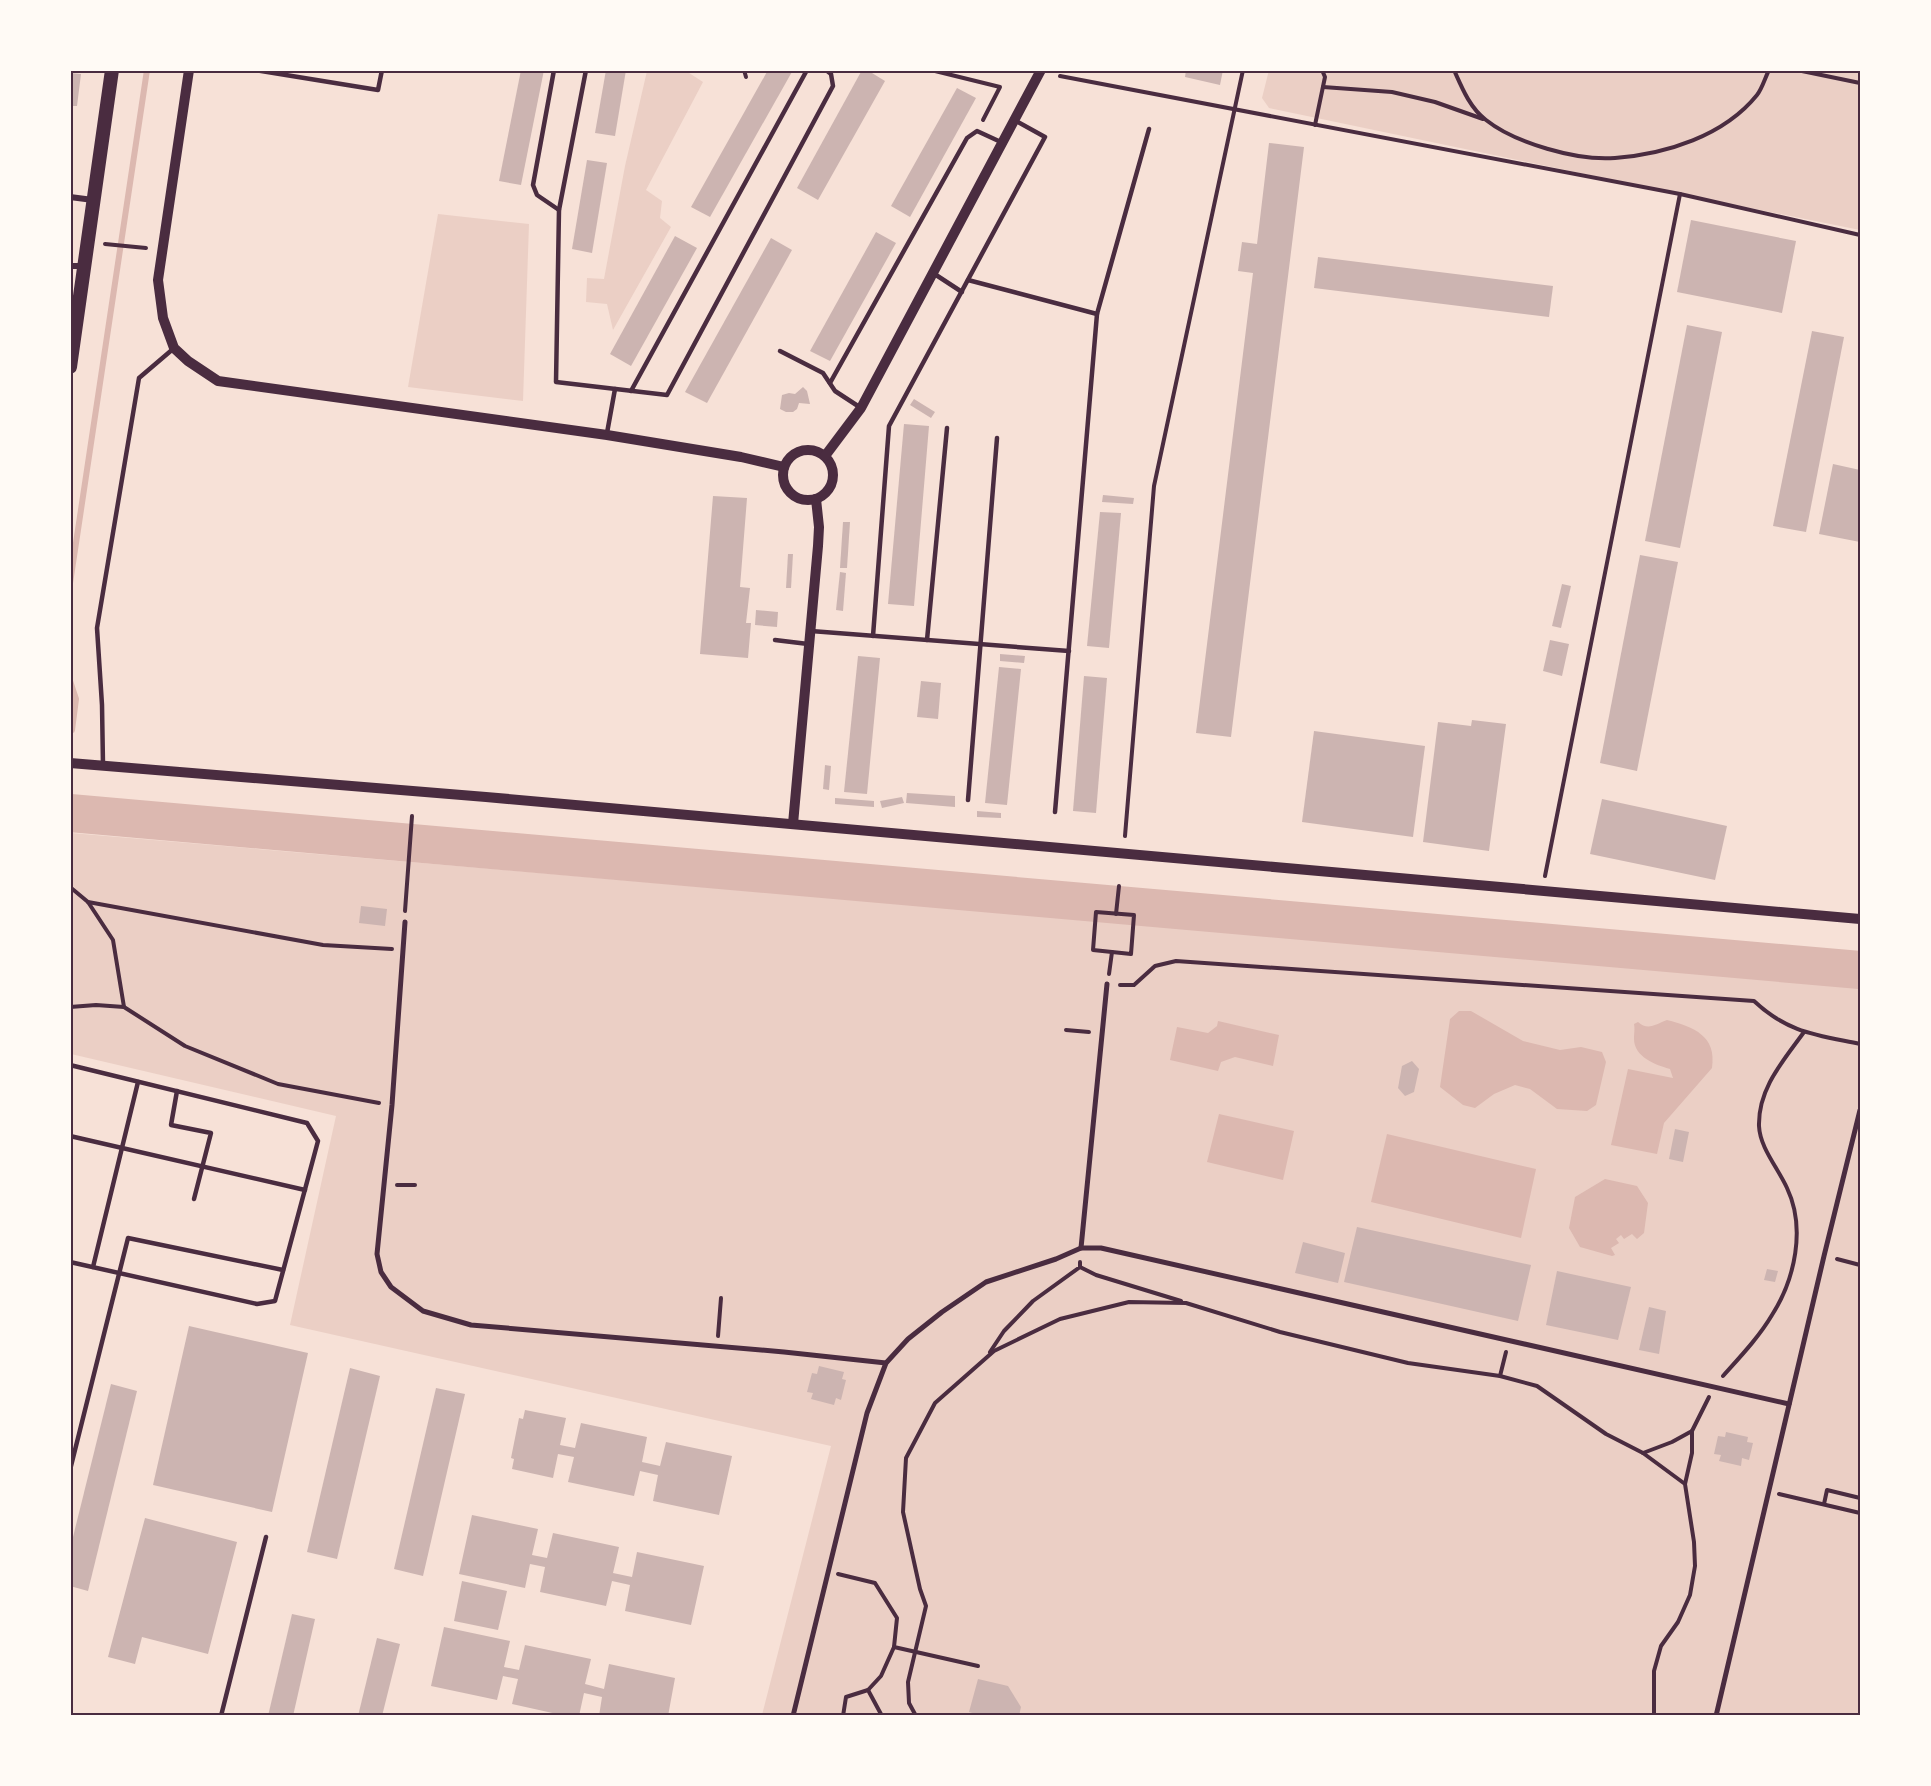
<svg xmlns="http://www.w3.org/2000/svg" width="1931" height="1786" viewBox="0 0 1931 1786" font-family="Spectral,serif">
	<style>
		.green { fill: #ebcfc5 }
		.water { fill: #dcb8b0 }
		.lines { fill: none; stroke-linecap: round; stroke-linejoin: round }
		.stream { stroke: #dcb8b0; stroke-width: 6 }
		.river { stroke: #dcb8b0; stroke-width: 38 }
		.building { fill: #ccb4b1 }
		.path { stroke: #4a2c40; stroke-width: 4 }
		.service { stroke: #4a2c40; stroke-width: 4.5 }
		.pedestrian { stroke: #4a2c40; stroke-width: 5 }
		.minor { stroke: #4a2c40; stroke-width: 6 }
		.tertiary { stroke: #4a2c40; stroke-width: 10 }
		.primary { stroke: #4a2c40; stroke-width: 14 }
		.neatline { fill: none; stroke: #4a2c40; stroke-width: 2 }
	</style>
	<rect width="100%" height="100%" fill="#f7e1d7"/>
	<g class="green">
		<polygon points="1269,70 1860,71 1860,230 1680,194 1269,108 1262,98"/>
		<polygon points="647,71 686,71 703,82 646,190 662,201 660,218 671,227 613,330 607,304 586,302 587,278 604,279 625,166"/>
		<polygon points="438,214 529,224 523,401 408,387"/>
		<polygon points="71,833 1860,986 1860,1715 762,1715 831,1446 290,1325 336,1116 71,1054"/>
	</g>
	<g class="water">
		<polygon points="1459,1011 1471,1011 1523,1041 1560,1050 1581,1047 1602,1052 1606,1062 1596,1105 1587,1111 1557,1109 1530,1089 1515,1085 1494,1094 1475,1108 1463,1105 1440,1087 1450,1019"/>
		<path d="M1667 1020C1694 1027 1717 1036 1712 1068L1664 1123 1657 1154 1611 1145 1628 1069 1673 1078 1670 1069C1656 1065 1634 1057 1634 1039 1634 1033 1635 1030 1634 1024L1638 1022C1648 1031 1656 1024 1667 1020Z"/>
		<polygon points="1218,1021 1279,1035 1273,1066 1235,1057 1221,1062 1218,1071 1170,1060 1177,1027 1208,1033 1217,1026"/>
		<polygon points="1219,1114 1294,1131 1283,1180 1207,1162"/>
		<polygon points="1387,1134 1536,1169 1521,1238 1371,1202"/>
		<polygon points="1605,1179 1637,1186 1648,1203 1644,1233 1637,1239 1632,1234 1624,1239 1621,1235 1616,1239 1619,1243 1611,1248 1615,1255 1612,1256 1580,1247 1569,1228 1575,1197"/>
	</g>
	<g class="lines">
		<g class="stream">
			<polyline points="70,583 147,70"/>
			<polyline points="70,681 76,699 72,730"/>
		</g>
		<polyline class="river" points="70,813 1860,970"/>
	</g>
	<g class="building">
		<polygon points="521,70 544,70 521,185 499,181"/>
		<polygon points="606,70 626,70 615,136 595,133"/>
		<polygon points="768,70 793,70 710,217 691,207"/>
		<polygon points="862,70 867,70 885,81 818,200 797,188"/>
		<polygon points="1186,70 1223,70 1220,85 1185,77"/>
		<polygon points="70,73 81,74 77,106 70,106"/>
		<polygon points="957,88 976,98 910,217 891,206"/>
		<polygon points="1269,143 1304,147 1231,737 1196,733 1253,273 1238,271 1242,242 1257,244"/>
		<polygon points="587,160 607,163 592,253 572,249"/>
		<polygon points="1691,220 1796,241 1782,313 1677,292"/>
		<polygon points="876,232 896,243 830,361 810,351"/>
		<polygon points="675,236 697,248 631,366 610,354"/>
		<polygon points="771,238 792,250 707,403 685,392"/>
		<polygon points="1318,257 1553,286 1549,317 1314,288"/>
		<polygon points="1687,325 1722,332 1680,548 1645,541"/>
		<polygon points="1812,331 1844,337 1806,532 1773,526"/>
		<polygon points="803,387 807,391 810,404 799,403 797,409 793,412 786,412 780,409 782,395 789,393 795,394"/>
		<polygon points="914,399 935,412 931,418 910,405"/>
		<polygon points="904,424 929,426 914,606 888,604"/>
		<polygon points="1833,464 1860,470 1860,542 1819,534"/>
		<polygon points="1103,495 1134,498 1133,504 1102,502"/>
		<polygon points="713,496 747,498 740,587 750,588 746,623 751,623 748,658 700,654"/>
		<polygon points="1100,512 1121,513 1109,648 1087,646"/>
		<polygon points="843,522 850,522 847,568 840,568"/>
		<polygon points="788,554 793,554 791,588 786,588"/>
		<polygon points="1640,555 1678,562 1637,771 1600,763"/>
		<polygon points="840,572 846,573 843,611 836,610"/>
		<polygon points="1562,584 1571,586 1561,628 1552,626"/>
		<polygon points="756,610 778,612 777,627 755,625"/>
		<polygon points="1550,640 1569,644 1562,676 1543,671"/>
		<polygon points="1000,654 1025,656 1024,663 1000,661"/>
		<polygon points="858,656 880,658 867,794 844,792"/>
		<polygon points="999,667 1021,669 1007,805 985,803"/>
		<polygon points="1084,676 1107,678 1096,813 1073,811"/>
		<polygon points="921,681 941,683 938,719 917,717"/>
		<polygon points="1472,720 1506,724 1489,851 1423,842 1438,722 1471,726"/>
		<polygon points="1314,731 1425,746 1413,837 1302,822"/>
		<polygon points="825,765 831,766 829,790 823,789"/>
		<polygon points="907,793 955,796 955,807 906,803"/>
		<polygon points="902,797 904,803 882,808 880,801"/>
		<polygon points="835,798 874,801 874,807 835,804"/>
		<polygon points="1602,799 1727,826 1715,880 1590,854"/>
		<polygon points="977,811 1001,813 1001,818 977,817"/>
		<polygon points="361,906 387,909 385,926 359,923"/>
		<polygon points="1412,1061 1419,1069 1414,1092 1405,1096 1398,1088 1402,1066"/>
		<polygon points="1675,1129 1689,1132 1683,1162 1669,1159"/>
		<polygon points="1357,1227 1531,1265 1518,1321 1344,1282"/>
		<polygon points="1303,1242 1345,1253 1338,1283 1295,1273"/>
		<polygon points="1767,1269 1778,1271 1775,1282 1764,1280"/>
		<polygon points="1557,1271 1631,1287 1618,1340 1546,1325"/>
		<polygon points="1649,1307 1666,1311 1659,1354 1639,1350"/>
		<polygon points="189,1326 308,1353 272,1512 153,1485"/>
		<polygon points="819,1366 844,1372 842,1379 846,1380 841,1400 836,1398 834,1405 811,1399 813,1393 807,1392 812,1373 817,1374"/>
		<polygon points="350,1368 380,1376 337,1559 307,1552"/>
		<polygon points="111,1384 137,1391 88,1591 70,1586 70,1549"/>
		<polygon points="436,1388 465,1394 423,1576 394,1569"/>
		<polygon points="525,1410 566,1418 560,1445 575,1448 581,1423 647,1437 642,1462 660,1466 666,1442 732,1456 719,1515 653,1501 658,1475 640,1471 634,1496 568,1482 574,1457 558,1454 553,1478 512,1469 514,1459 511,1458 519,1418 523,1419"/>
		<polygon points="1726,1432 1748,1437 1747,1442 1753,1443 1749,1460 1742,1458 1741,1466 1719,1461 1721,1455 1714,1454 1718,1436 1725,1437"/>
		<polygon points="472,1515 538,1529 532,1555 547,1558 553,1533 619,1547 613,1573 632,1577 637,1552 704,1566 691,1625 625,1611 630,1585 612,1581 606,1606 540,1592 545,1567 530,1564 525,1588 459,1574"/>
		<polygon points="145,1518 237,1542 208,1654 142,1637 135,1664 108,1657"/>
		<polygon points="462,1581 507,1591 498,1630 454,1621"/>
		<polygon points="292,1614 315,1619 293,1716 268,1716"/>
		<polygon points="444,1627 510,1641 504,1667 519,1670 525,1645 591,1659 585,1684 604,1689 609,1664 675,1678 668,1716 599,1716 602,1697 584,1693 579,1716 566,1716 512,1704 518,1679 503,1676 497,1700 431,1686"/>
		<polygon points="377,1638 400,1644 382,1716 358,1716"/>
		<polygon points="978,1679 1008,1686 1021,1707 1019,1716 983,1716 969,1712"/>
	</g>
	<g class="lines">
		<g class="path">
			<polyline points="744,70 746,77"/>
			<polyline points="931,70 1000,87 983,120"/>
			<path d="M1454 70C1462 88 1470 108 1486 120 1515 143 1577 161 1615 158 1666 154 1724 136 1757 95 1762 89 1765 78 1769 70"/>
			<polyline points="1797,70 1860,83"/>
			<polyline points="1060,76 1680,194 1860,235"/>
			<polyline points="1323,87 1392,92 1435,102 1483,119"/>
			<polyline points="1315,125 1325,77 1322,70"/>
			<polyline points="105,244 146,248"/>
			<polyline points="1125,836 1154,486 1243,70"/>
			<polyline points="1545,876 1680,194"/>
			<polyline points="70,887 88,902 113,940 124,1007"/>
			<polyline points="88,902 323,945 392,949"/>
			<polyline points="405,911 412,816"/>
			<polygon points="1096,912 1134,915 1131,954 1093,950"/>
			<polyline points="1116,914 1119,886"/>
			<polyline points="1109,974 1112,952"/>
			<path d="M1120 985H1134L1155 966 1176 961 1754 1001C1788 1033 1817 1035 1860 1044"/>
			<polyline points="70,1007 96,1005 124,1007 185,1046 278,1084 379,1103"/>
			<polyline points="1066,1030 1089,1032"/>
			<polyline points="397,1185 415,1185"/>
			<polyline points="1837,1259 1860,1265"/>
			<polyline points="1080,1267 1096,1275 1181,1301"/>
			<polyline points="718,1336 721,1298"/>
			<polyline points="990,1352 1004,1331 1033,1301 1080,1267 1080,1262"/>
			<polyline points="1500,1376 1506,1352"/>
			<path d="M1723 1376C1740 1357 1759 1337 1772 1315 1795 1279 1806 1228 1787 1188 1778 1168 1760 1148 1759 1126 1758 1088 1784 1060 1804 1032"/>
			<polyline points="1643,1453 1672,1442 1692,1431"/>
			<polyline points="1685,1484 1692,1453 1692,1431 1709,1397"/>
			<polyline points="1779,1494 1860,1513"/>
			<polyline points="1824,1504 1827,1490 1860,1498"/>
			<polyline points="838,1574 875,1583 897,1618 894,1647 978,1666"/>
			<polyline points="868,1690 881,1676 894,1647"/>
			<polyline points="1563,1715 1566,1716"/>
			<polyline points="843,1716 846,1697 868,1690 882,1716"/>
			<polyline points="916,1716 909,1703 908,1682 926,1606 920,1589 903,1512 906,1458 935,1403 994,1351 1060,1319 1129,1302 1186,1303 1280,1332 1408,1363 1500,1376 1537,1386 1606,1434 1643,1453 1685,1484 1694,1542 1695,1566 1690,1595 1678,1622 1661,1646 1654,1671 1654,1716"/>
		</g>
		<g class="service">
			<polyline points="255,70 378,90 382,70"/>
			<polyline points="554,70 533,185 537,195 559,210"/>
			<polyline points="586,70 559,210 556,382 667,395 833,86 831,74 826,70"/>
			<polyline points="933,273 962,292"/>
			<polyline points="968,280 1097,314"/>
			<polyline points="780,351 823,373 835,391 861,408"/>
			<polyline points="830,383 967,138 977,131 1003,143"/>
			<polyline points="631,391 807,70"/>
			<polyline points="607,433 615,389"/>
			<polyline points="811,631 1069,651"/>
			<polyline points="873,636 889,426 1045,137 1016,121"/>
			<polyline points="775,640 808,644"/>
			<polyline points="927,640 947,428"/>
			<polyline points="103,765 102,705 97,628 139,378 173,349"/>
			<polyline points="968,800 997,438"/>
			<polyline points="1055,812 1097,314 1149,129"/>
			<polyline points="70,1065 307,1123 318,1141 275,1301 257,1304 70,1262"/>
			<polyline points="177,1091 171,1125 211,1133 194,1199"/>
			<polyline points="70,1136 305,1190"/>
			<polyline points="93,1267 138,1082"/>
			<polyline points="70,1470 128,1238 283,1270"/>
			<polyline points="221,1716 266,1537"/>
		</g>
		<g class="pedestrian">
			<polyline points="405,922 392,1105 377,1254 381,1272 391,1287 423,1311 471,1325 784,1352 886,1363"/>
			<polyline points="1081,1248 1107,984"/>
			<polyline points="793,1716 867,1413 886,1363 908,1339 942,1312 986,1282 1056,1259 1081,1248 1101,1248 1789,1404"/>
			<polyline points="1716,1716 1824,1256 1860,1110"/>
		</g>
		<g class="minor">
			<polyline points="70,197 93,200"/>
			<polyline points="70,266 85,266"/>
		</g>
		<g class="tertiary">
			<polyline points="189,70 158,280 163,318 174,348 188,361 218,381 607,435 741,457 784,467"/>
			<circle cx="808" cy="475" r="25"/>
			<polyline points="825,456 861,408 1041,70"/>
			<polyline points="70,763 486,797 1860,919"/>
			<polyline points="793,824 818,546 819,527 816,499"/>
		</g>
		<polyline class="primary" points="70,367 112,70"/>
	</g>
	<rect width="1931" height="1786" fill="none" stroke="#fffaf5" stroke-width="144"/>
	<rect x="72" y="72" width="1787" height="1642" class="neatline"/>
</svg>
